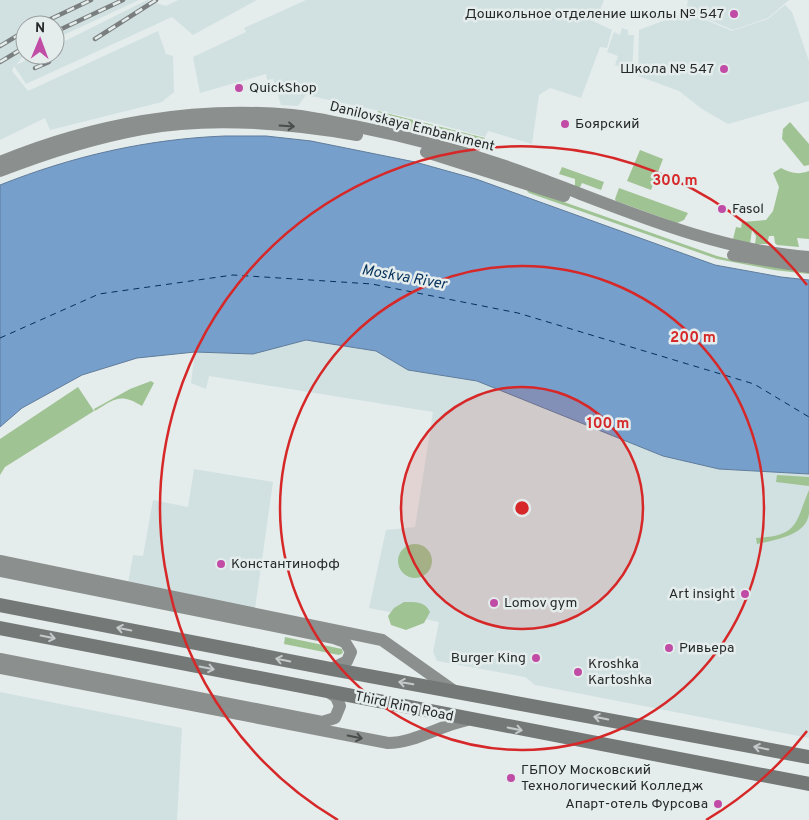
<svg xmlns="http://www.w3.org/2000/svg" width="809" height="820" viewBox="0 0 809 820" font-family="Overpass,sans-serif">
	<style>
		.built { fill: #d1e1e1 }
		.green { fill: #a0c394 }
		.water { fill: #779fcc; stroke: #5f7c9b }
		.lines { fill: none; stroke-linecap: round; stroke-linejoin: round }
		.ferry { stroke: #04315b; stroke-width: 1; stroke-dasharray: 6 5; stroke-linecap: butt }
		.secondary { stroke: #8b8f8d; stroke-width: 12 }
		.primary { stroke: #747977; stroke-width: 14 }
		.rail-casing { stroke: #7a7e7e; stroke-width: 4.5 }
		.rail { stroke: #e5ecec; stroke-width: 2.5; stroke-dasharray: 8; stroke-linecap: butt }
		.oneway { stroke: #494d4c }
		.oneway2 { stroke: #c3cac9 }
		.ring { fill: none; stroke: #d62828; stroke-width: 2.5 }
		.poi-dot { fill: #c04ca6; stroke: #e5ecec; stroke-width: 2 }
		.labels { text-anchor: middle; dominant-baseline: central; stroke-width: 5; stroke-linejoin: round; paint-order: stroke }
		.poi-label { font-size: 14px; fill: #262929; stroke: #e5ecec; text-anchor: start }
		.street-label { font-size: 14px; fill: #262929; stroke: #e5ecec }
		.water-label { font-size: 15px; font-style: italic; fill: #04315b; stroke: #e5ecec }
		.centre { fill: #d62828; stroke: #e5ecec; stroke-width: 2.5 }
		.ring-label { font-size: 15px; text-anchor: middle; font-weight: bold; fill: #d62828; stroke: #e5ecec; stroke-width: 5; stroke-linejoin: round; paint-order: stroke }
	</style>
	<rect width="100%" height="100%" fill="#e5ecec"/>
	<g class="built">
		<polygon points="0,0 139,0 55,39 55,25 25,25 25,54 16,65 37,55 55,55 55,46 147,0 166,6 178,0 257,0 193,35 172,17 26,84 14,66 12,71 28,91 158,31 166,54 173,56 174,92 162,102 50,130 45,118 0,140"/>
		<polygon points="306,0 604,0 600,10 591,20 612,30 607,48 600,47 581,98 550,88 539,95 532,144 488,131 485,137 426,121 306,95 298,106 281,105 273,79 267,80 266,74 200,93 193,57 246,32 244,28"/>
		<polygon points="688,0 789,0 768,18 733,30 686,10"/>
		<polygon points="785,5 792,12 809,61 809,101 728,124 702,109 679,91 638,76 639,30 687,12 732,31 768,19"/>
		<polygon points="622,28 628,30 628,35 634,35 632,72 615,65 618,56 607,52 614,32 620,35"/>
		<polygon points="306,340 376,351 408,370 477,381 663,456 719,469 809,474 809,738 535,685 525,677 437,661 433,652 439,622 369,608 386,530 415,527 433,412 209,376 206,389 191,383 195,352 253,354"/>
		<polygon points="194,469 273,482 255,609 128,583 133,555 143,556 153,500 188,507"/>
		<polygon points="0,692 182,728 177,820 0,820"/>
	</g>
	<g class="green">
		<polygon points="378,111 485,138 482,148 377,122"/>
		<polygon points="790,122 809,144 809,165 804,166 782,139 783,129"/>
		<polygon points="640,150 663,159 651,190 627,181"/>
		<polygon points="562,167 604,182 601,190 582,183 579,189 575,188 575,179 559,174"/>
		<path d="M781 168C791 173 798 175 809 171V239L797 238 799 247 777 245 775 243 774 236H769L767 244H755L756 236 752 230 750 244 733 239 736 227 741 228 742 222 766 220 773 211 779 187 773 173Z"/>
		<polygon points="619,188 688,213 684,220 677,223 616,201 615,199"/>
		<polygon points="530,190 717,256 745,263 809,270 809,274 774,270 717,259 529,193 527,191"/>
		<path d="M151 381 154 383 142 406C121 393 115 398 95 411L94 409 130 389Z"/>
		<polygon points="78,387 94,411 5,467 0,475 0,439"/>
		<polygon points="777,475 809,477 809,486 776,482"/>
		<path d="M809 490C809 498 809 506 809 514 806 536 774 540 757 544L756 538C798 536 795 524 809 490Z"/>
		<circle cx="415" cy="561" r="17"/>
		<path d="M404 602C415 602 425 601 430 612L424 623 406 630 391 625 388 616 394 608Z"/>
		<polygon points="285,637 342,649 343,653 339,655 284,644"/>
	</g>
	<path class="water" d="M225 136H266L311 141 415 162 476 179 715 265 781 277 809 280V474L719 469 663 456 477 381 408 370 376 351 306 340 253 354 195 352 137 358 82 375 22 408 0 427V185C73 156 147 139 225 136Z"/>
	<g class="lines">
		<polyline class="ferry" points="0,338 99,294 233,275 372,284 518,313 754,384 809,417"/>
		<g class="secondary">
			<polyline points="426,152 564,196"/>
			<path d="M0 162C92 124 192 106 292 115 313 117 333 122 354 126 415 138 477 155 536 177 625 210 714 250 809 257"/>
			<path d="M0 171C46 153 93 138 142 129 212 116 288 123 357 135"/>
			<polyline points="733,255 809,267"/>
			<polyline points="0,561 382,640 454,691"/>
			<polyline points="0,571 334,638 345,642 351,652 347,661 331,669"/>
			<polyline points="0,659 322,722 335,718 340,706 336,697 327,691"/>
			<path d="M0 668 388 743C414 743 441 725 467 720"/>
		</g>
		<g class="primary">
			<polyline points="0,605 331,669 809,757"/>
			<polyline points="0,628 809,784"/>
		</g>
		<g class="rail-casing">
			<g id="rail">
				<polyline points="38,25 91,0"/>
				<polyline points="55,32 123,0"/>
				<polyline points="95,39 156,0"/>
				<polyline points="0,46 25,31"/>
				<polyline points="0,62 25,47"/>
				<polyline points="35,68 49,62"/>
			</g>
		</g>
		<use href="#rail" class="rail"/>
	</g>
	<defs><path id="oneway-shaft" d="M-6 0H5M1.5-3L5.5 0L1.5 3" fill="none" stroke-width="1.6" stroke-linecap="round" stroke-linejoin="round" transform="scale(1.25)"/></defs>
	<g class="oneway">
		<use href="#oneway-shaft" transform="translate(287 126) rotate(4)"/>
		<use href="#oneway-shaft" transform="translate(355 737) rotate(11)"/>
	</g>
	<g class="oneway2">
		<use href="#oneway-shaft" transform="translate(124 629) rotate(-169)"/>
		<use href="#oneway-shaft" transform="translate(48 637) rotate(11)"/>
		<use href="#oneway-shaft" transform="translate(283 660) rotate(-169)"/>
		<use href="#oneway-shaft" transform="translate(207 668) rotate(11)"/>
		<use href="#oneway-shaft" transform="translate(406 683) rotate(-170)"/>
		<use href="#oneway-shaft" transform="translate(601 718) rotate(-169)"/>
		<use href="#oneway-shaft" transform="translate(515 729) rotate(11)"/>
		<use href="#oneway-shaft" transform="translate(761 748) rotate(-169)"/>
	</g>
	<circle cx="522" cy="508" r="121" fill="#d62828" fill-opacity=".12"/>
	<g class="ring">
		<circle cx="522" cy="508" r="121"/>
		<circle cx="522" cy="508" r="242"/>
		<path d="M807 731A362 362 0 0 1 706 820M338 820A362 362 0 1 1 807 285"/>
	</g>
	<g class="poi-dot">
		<circle cx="734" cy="14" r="5"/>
		<circle cx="724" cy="69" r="5"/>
		<circle cx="239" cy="88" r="5"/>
		<circle cx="565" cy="124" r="5"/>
		<circle cx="722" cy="209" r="5"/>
		<circle cx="221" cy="564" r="5"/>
		<circle cx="745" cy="594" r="5"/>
		<circle cx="494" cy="603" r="5"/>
		<circle cx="669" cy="648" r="5"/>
		<circle cx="536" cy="658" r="5"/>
		<circle cx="578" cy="672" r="5"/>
		<circle cx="511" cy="778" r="5"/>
		<circle cx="718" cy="804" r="5"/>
	</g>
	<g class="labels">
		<g class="poi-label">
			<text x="724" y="14" text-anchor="end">Дошкольное отделение школы № 547</text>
			<text x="714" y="69" text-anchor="end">Школа № 547</text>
			<text x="249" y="88">QuickShop</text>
			<text x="575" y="124">Боярский</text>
			<text x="732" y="209">Fasol</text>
			<text x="231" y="564">Константинофф</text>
			<text x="735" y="594" text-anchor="end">Art insight</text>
			<text x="504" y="603">Lomov gym</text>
			<text x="679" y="648">Ривьера</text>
			<text x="526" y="658" text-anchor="end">Burger King</text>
			<text x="588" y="664">Kroshka<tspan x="588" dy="16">Kartoshka</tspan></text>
			<text x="521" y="770">ГБПОУ Московский<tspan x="521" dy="16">Технологический Колледж</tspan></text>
			<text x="708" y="804" text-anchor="end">Апарт-отель Фурсова</text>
		</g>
		<g class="street-label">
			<text transform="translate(412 127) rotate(14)">Danilovskaya Embankment</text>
			<text transform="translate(404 707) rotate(12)">Third Ring Road</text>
		</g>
		<g class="water-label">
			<text transform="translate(404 278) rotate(10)">Moskva River</text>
		</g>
	</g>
	<circle cx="522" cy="508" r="8" class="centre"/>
	<g class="ring-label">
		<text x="675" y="185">300 m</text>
		<text x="693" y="342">200 m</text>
		<text x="608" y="428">100 m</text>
	</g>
	<g transform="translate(40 40) rotate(1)"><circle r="24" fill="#e5ecec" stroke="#999e9e"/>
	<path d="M0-4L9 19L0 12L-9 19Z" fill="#c04ca6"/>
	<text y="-8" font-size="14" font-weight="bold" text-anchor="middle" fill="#262929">N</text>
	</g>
</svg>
